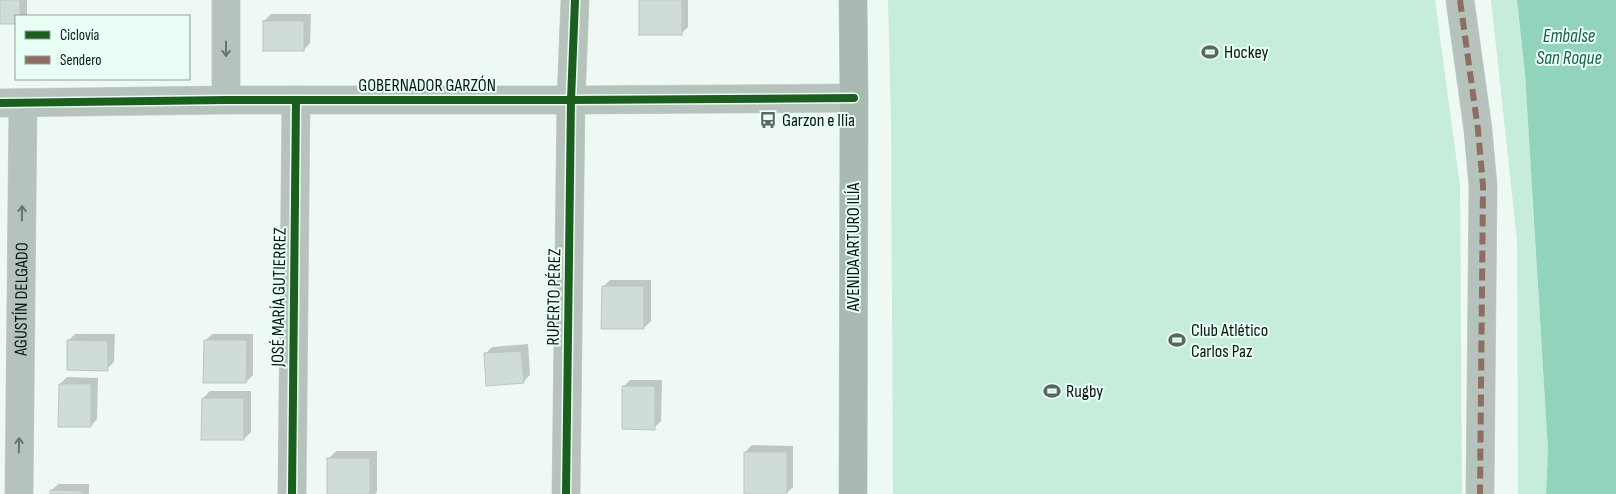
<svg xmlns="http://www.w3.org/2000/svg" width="1616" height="494" viewBox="0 0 1616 494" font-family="'Sofia Sans Condensed',sans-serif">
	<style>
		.green { fill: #c6ecdc }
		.water { fill: #91d4bb }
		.shadow { fill: #0003 }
		.building { fill: #d0dcd7; stroke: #bbc6c1 }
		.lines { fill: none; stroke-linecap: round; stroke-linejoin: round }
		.minor-casing { stroke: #cad4d0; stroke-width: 29 }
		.major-casing { stroke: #cad4d0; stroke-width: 29 }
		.minor { stroke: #b6c3bd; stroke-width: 28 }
		.major { stroke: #aabab3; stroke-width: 28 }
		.quiet { stroke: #8d6e63; stroke-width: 6; stroke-dasharray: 12 6; stroke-linecap: butt }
		.cycleway-casing { stroke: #e9fef4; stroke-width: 11 }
		.cycleway { stroke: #1b5e20; stroke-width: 8 }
		.oneway { stroke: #697670 }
		.labels { text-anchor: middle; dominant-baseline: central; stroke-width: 4; stroke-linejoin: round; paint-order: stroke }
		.poi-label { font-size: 18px; fill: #0a1711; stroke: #e9fef4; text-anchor: start }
		.street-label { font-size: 18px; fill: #0a1711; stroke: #e9fef4 }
		.water-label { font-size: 19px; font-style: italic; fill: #185f48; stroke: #e9fef4 }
	</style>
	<rect width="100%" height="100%" fill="#eef9f4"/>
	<g class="green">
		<polygon points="888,0 1435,0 1460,186 1462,494 893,494 891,121"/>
		<polygon points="1491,0 1517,0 1525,73 1548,450 1546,494 1518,494 1517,240"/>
	</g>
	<polygon class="water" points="1517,0 1616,0 1616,494 1546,494 1548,450 1525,73"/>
	<g class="shadow">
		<polygon points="0,0 27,0 27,16 16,16 16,23 0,23"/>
		<polygon points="640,0 688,0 688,27 681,34"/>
		<polygon points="271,14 311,14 310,43 304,50 264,21"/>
		<polygon points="610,280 651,280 651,321 644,328 603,287"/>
		<polygon points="75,334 115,334 114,362 107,369 68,341"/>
		<polygon points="212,334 253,334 253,375 246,382 205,341"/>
		<polygon points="528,344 530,375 523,382 485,354 492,347"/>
		<polygon points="67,377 98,378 97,419 91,426 60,384"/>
		<polygon points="630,380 662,380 661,421 654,428 623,387"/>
		<polygon points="210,391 251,391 251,432 244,439 203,398"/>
		<polygon points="752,445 793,446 793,487 786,494 745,452"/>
		<polygon points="336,451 377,451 377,492 375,494 328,494 329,458"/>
		<polygon points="58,484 89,484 89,494 51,494 51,491"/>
	</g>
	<g class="building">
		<polygon points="0,0 20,0 20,16 16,16 16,24 0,24"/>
		<rect x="639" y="0" width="43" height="35"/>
		<rect x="263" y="21" width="41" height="30"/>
		<polygon points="602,286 644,286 644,329 601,329"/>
		<polygon points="67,340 108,341 108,371 67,370"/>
		<polygon points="204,340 247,340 246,383 203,383"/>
		<polygon points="521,351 524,383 486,386 484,353"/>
		<polygon points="59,384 91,384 91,427 58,427"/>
		<polygon points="622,386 655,386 655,430 622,429"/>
		<polygon points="202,398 244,398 244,440 201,440"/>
		<rect x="744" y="452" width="43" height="42"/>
		<rect x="327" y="458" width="43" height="36"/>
		<polygon points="50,490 83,491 83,494 50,494"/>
	</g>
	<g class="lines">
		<g class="minor-casing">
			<g id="minor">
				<polyline points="226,0 226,100"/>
				<polyline points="1460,0 1478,130 1483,186 1480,494"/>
				<polyline points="0,103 226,100 571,100 854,98"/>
				<path id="s1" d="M19 494 23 103"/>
				<polyline points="292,494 296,100"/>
				<polyline points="566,494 571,100 575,0"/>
			</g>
		</g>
		<g class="major-casing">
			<polyline id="major" points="853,0 854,98 853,494"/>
		</g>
		<use href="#minor" class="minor"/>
		<use href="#major" class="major"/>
		<polyline class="quiet" points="1460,0 1478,130 1483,186 1480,494"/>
		<g class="cycleway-casing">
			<g id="cycleway">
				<polyline points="0,103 226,100 571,100 854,98"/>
				<polyline points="292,494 296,100"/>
				<polyline points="566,494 571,100 575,0"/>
			</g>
		</g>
		<use href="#cycleway" class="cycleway"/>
	</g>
	<defs><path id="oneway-shaft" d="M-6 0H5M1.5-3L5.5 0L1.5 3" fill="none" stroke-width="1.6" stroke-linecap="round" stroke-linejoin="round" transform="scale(1.25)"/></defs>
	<g class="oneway">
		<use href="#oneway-shaft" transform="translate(226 49) rotate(90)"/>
		<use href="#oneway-shaft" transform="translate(22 213) rotate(-89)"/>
		<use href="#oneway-shaft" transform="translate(19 445) rotate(-89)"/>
	</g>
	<defs>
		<g id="stadium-bare" transform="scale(1.35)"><path d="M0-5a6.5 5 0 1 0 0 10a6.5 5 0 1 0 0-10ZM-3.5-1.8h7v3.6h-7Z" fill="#5a6660" stroke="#e9fef4" stroke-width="2.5" paint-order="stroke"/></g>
		<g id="bus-bare" transform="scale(1.35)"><path d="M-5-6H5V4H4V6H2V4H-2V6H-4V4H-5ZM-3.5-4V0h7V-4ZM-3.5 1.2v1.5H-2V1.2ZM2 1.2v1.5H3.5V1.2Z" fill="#5a6660" stroke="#e9fef4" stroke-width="2.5" paint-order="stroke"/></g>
	</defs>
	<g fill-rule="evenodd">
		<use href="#stadium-bare" x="1210" y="52"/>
		<use href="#bus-bare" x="768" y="120"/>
		<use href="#stadium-bare" x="1177" y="340"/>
		<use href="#stadium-bare" x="1052" y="391"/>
	</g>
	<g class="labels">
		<g class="poi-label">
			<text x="1224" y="52">Hockey</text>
			<text x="782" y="120">Garzon e Ilia</text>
			<text x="1191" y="330">Club Atlético<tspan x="1191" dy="21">Carlos Paz</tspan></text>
			<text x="1066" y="391">Rugby</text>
		</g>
		<g class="street-label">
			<text x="427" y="85">GOBERNADOR GARZÓN</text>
			<text transform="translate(853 247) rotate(-90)">AVENIDA ARTURO ILÍA</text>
			<text transform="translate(279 297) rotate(-89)">JOSÉ MARÍA GUTIERREZ</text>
			<text transform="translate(554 297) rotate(-89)">RUPERTO PÉREZ</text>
			<text stroke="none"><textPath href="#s1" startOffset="195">AGUSTÍN DELGADO</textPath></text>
		</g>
		<g class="water-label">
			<text x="1569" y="36">Embalse<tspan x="1569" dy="22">San Roque</tspan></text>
		</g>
	</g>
	<rect x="15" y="15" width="175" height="65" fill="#e9fef4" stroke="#90a299"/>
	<rect x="25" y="31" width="25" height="8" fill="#1b5e20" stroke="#90a299"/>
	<text x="60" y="40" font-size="15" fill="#0a1711">Ciclovía</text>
	<rect x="25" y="56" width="25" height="8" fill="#8d6e63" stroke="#90a299"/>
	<text x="60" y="65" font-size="15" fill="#0a1711">Sendero</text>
</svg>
